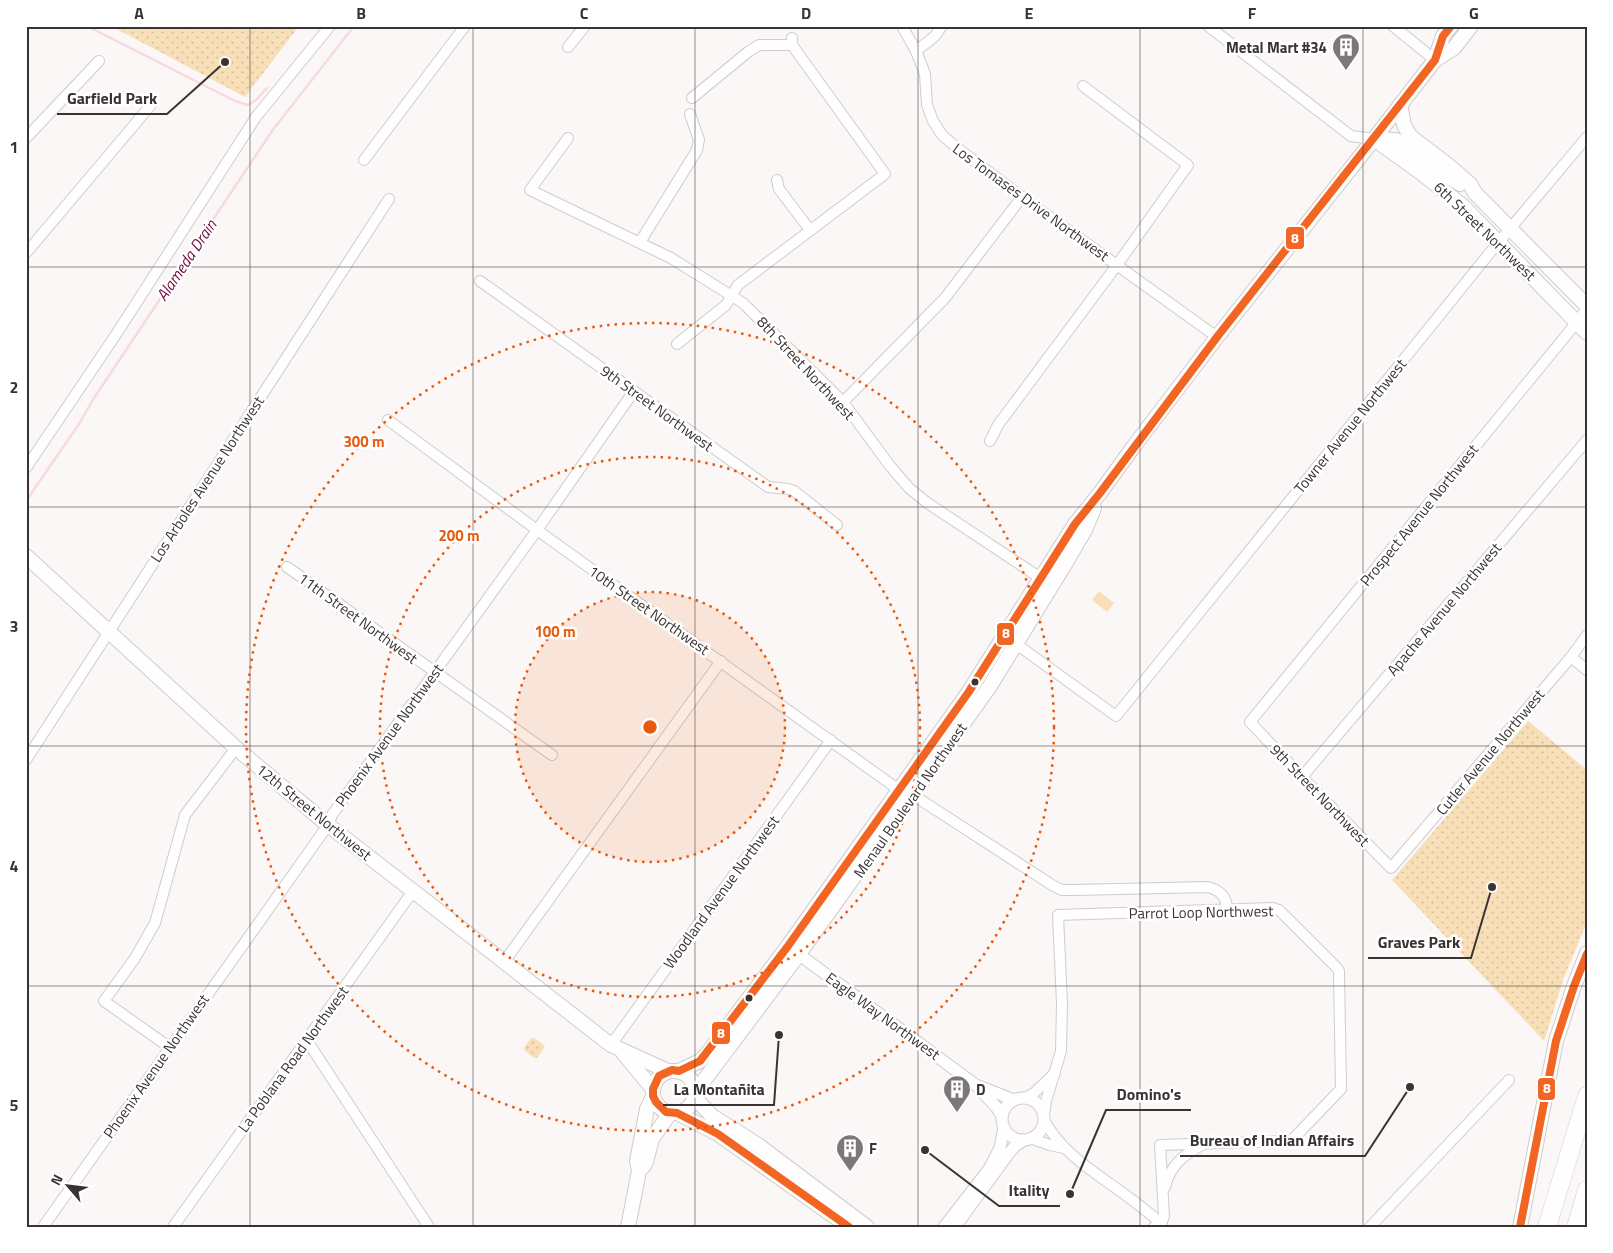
<svg xmlns="http://www.w3.org/2000/svg" width="1613" height="1253" viewBox="0 0 1613 1253" font-family="'Titillium Web',sans-serif">
	<style>
		.grass { fill: #f8dfb8 }
		.park { fill: url(#park-dots) }
		.lines { fill: none; stroke-linecap: round; stroke-linejoin: round }
		.stream { stroke: #f6dae2; stroke-width: 2.5 }
		.minor-casing { stroke: #d0cccb; stroke-width: 12 }
		.tertiary-casing { stroke: #d0cccb; stroke-width: 13 }
		.secondary-casing { stroke: #d0cccb; stroke-width: 16 }
		.motorway-casing { stroke: #d0cccb; stroke-width: 19 }
		.minor { stroke: #fefefe; stroke-width: 10 }
		.tertiary { stroke: #fefefe; stroke-width: 11 }
		.secondary { stroke: #fefefe; stroke-width: 14 }
		.motorway { stroke: #fefefe; stroke-width: 18 }
		.bus-1-casing { stroke: #fff; stroke-width: 11 }
		.bus-1 { stroke: #f26522; stroke-width: 8 }
		.grid { fill: none; stroke: #393432; stroke-width: 1; stroke-opacity: 0.55 }
		.ring { fill: none; stroke: #e8590c; stroke-width: 2.5; stroke-dasharray: 2.5 5 }
		.bus-dot { fill: #393432; stroke: #fff; stroke-width: 2 }
		.labels { text-anchor: middle; dominant-baseline: central; stroke-width: 5; stroke-linejoin: round; paint-order: stroke }
		.poi-label { font-size: 15px; font-weight: bold; fill: #393432; stroke: #fff; text-anchor: start }
		.street-label { font-size: 15px; fill: #393432; stroke: #fff }
		.water-label { font-size: 16px; font-style: italic; fill: #740b41; stroke: #fff }
		.centre { fill: #e8590c; stroke: #fff; stroke-width: 2.5 }
		.ring-label { font-size: 15px; text-anchor: middle; font-weight: bold; fill: #e8590c; stroke: #fff; stroke-width: 5; stroke-linejoin: round; paint-order: stroke }
		.leader { fill: none; stroke: #393432; stroke-width: 2 }
		.callout-dot { fill: #393432; stroke: #fff; stroke-width: 2 }
		.callout-label { font-size: 16px; text-anchor: middle; font-weight: bold; fill: #393432; stroke: #fff; stroke-width: 5; stroke-linejoin: round; paint-order: stroke }
		.line-badge { stroke: #fff; stroke-width: 2 }
		.badge-label { font-size: 14px; text-anchor: middle; font-weight: bold; fill: #fff }
		.neatline { fill: none; stroke: #393432; stroke-width: 2 }
		.grid-label { font-size: 16px; text-anchor: middle; font-weight: bold; fill: #393432 }
	</style>
	<defs>
		<pattern id="park-dots" width="8" height="8" patternUnits="userSpaceOnUse" patternTransform="scale(1.25)"><rect width="8" height="8" fill="#f8dfb8"/><path d="M2 2h.1M6 6h.1" fill="none" stroke="#d5c09f" stroke-width="1.8" stroke-linecap="round"/></pattern>
	</defs>
	<rect width="100%" height="100%" fill="#fbf7f6"/>
	<polygon class="grass" points="1099,591 1114,603 1107,612 1092,600"/>
	<g class="park">
		<polygon points="111,26 299,26 245,97"/>
		<polygon points="1528,721 1587,770 1587,922 1563,980 1544,1041 1392,880"/>
		<polygon points="531,1038 534,1038 544,1045 545,1046 537,1058 534,1058 524,1050 524,1048"/>
	</g>
	<g class="lines">
		<g class="stream">
			<polyline points="87,26 235,101 248,105 256,100 267,88"/>
			<polyline points="26,501 79,424 94,398 272,131 354,26"/>
		</g>
		<g class="minor-casing">
			<g id="minor">
				<polyline points="902,26 916,51 925,74 927,105 933,121 942,135 956,147 1022,197 1217,337"/>
				<polyline points="1208,26 1351,136 1374,139"/>
				<polyline points="1393,26 1435,60"/>
				<polyline points="568,47 585,26"/>
				<polyline points="916,51 934,37 942,26"/>
				<polyline points="692,98 748,52 759,45 792,45"/>
				<polyline points="26,138 99,61"/>
				<polyline points="568,138 530,190 671,258 743,303 843,402 890,466 909,488 926,502 1045,581"/>
				<polyline points="364,160 465,26"/>
				<polyline points="777,180 779,189 810,230"/>
				<polyline points="640,242 697,150 699,140 690,114"/>
				<polyline points="26,253 151,105"/>
				<polyline points="480,281 768,487 788,489 794,491 837,525"/>
				<polyline points="1587,308 1577,322 1250,722 1302,777 1391,868 1571,657 1587,635"/>
				<polyline points="677,344 726,305 738,285 885,174 792,45 792,38"/>
				<polyline points="843,402 945,298 1022,197"/>
				<path d="M388 420 537 530 899 790 913 795 1052 885 1062 890H1073L1208 887C1220 890 1227 897 1227 910"/>
				<polyline points="990,441 998,425 1117,265 1188,165 1083,86"/>
				<polyline points="26,468 117,333 256,117 330,26"/>
				<polyline points="287,567 552,755"/>
				<polyline points="1012,641 1116,716 1488,255 1587,137"/>
				<polyline points="1571,657 1587,670"/>
				<polyline points="26,760 389,199"/>
				<polyline points="1302,777 1587,440"/>
				<polyline points="504,962 721,661"/>
				<polyline points="306,1039 429,1227"/>
				<polyline points="611,1045 831,740"/>
				<polyline points="169,1047 104,1001 135,958 155,923 185,815 236,748"/>
				<polyline points="1025,1098 1034,1093 1055,1073"/>
				<polyline points="1044,1114 1046,1101 1061,1051 1062,1004 1058,915 1273,908 1279,910 1337,968 1339,971 1341,1089 1293,1139 1290,1141 1160,1145 1164,1216 1161,1224 1154,1227"/>
				<path d="M1044 1120C1064 1158 1107 1179 1140 1206 1147 1212 1157 1218 1163 1227"/>
				<polyline points="1030,1138 1050,1145 1064,1148"/>
				<path d="M1165 1187C1170 1166 1183 1155 1202 1145"/>
				<polyline points="43,1227 328,825 332,815 537,530 634,391"/>
				<polyline points="173,1227 413,891"/>
				<polyline points="1370,1227 1509,1080"/>
			</g>
		</g>
		<g class="tertiary-casing">
			<g id="tertiary">
				<polyline points="793,950 977,1086 997,1108 1002,1116"/>
				<polyline points="979,1086 1014,1100"/>
				<circle cx="1023" cy="1119" r="21"/>
				<polyline points="944,1227 989,1169 1000,1148 1004,1127"/>
				<polyline points="955,1227 1009,1153 1015,1146 1024,1140"/>
			</g>
		</g>
		<g class="secondary-casing">
			<g id="secondary">
				<polyline points="1435,60 1454,48 1471,26"/>
				<polyline points="1400,105 1404,125 1410,136 1448,165 1470,184 1475,193 1587,306"/>
				<polyline points="1374,139 1420,172 1463,206 1587,333"/>
				<polyline points="1375,139 1396,140 1436,169 1460,184"/>
				<polyline points="26,556 236,748 328,825 611,1045 668,1071"/>
				<polyline points="623,1053 653,1089"/>
				<circle cx="674" cy="1092" r="21"/>
				<polyline points="679,1071 700,1061 707,1054 788,946 968,693 1075,524 1100,493 1134,446 1217,337 1374,139 1435,60 1443,36 1451,26"/>
				<polyline points="696,1091 799,954 990,686 1065,564 1085,530 1094,508"/>
				<polyline points="695,1098 712,1116 758,1145 867,1227"/>
				<polyline points="677,1113 718,1134 849,1227"/>
				<polyline points="643,1167 646,1162 652,1139 670,1113"/>
				<polyline points="628,1227 639,1171 637,1161 647,1109 653,1096"/>
				<polyline points="1520,1227 1556,1041 1574,986 1587,953"/>
			</g>
		</g>
		<g class="motorway-casing">
			<g id="motorway">
				<polyline points="1547,1227 1587,1096"/>
				<polyline points="1576,1227 1587,1190"/>
			</g>
		</g>
		<use href="#minor" class="minor"/>
		<use href="#tertiary" class="tertiary"/>
		<use href="#secondary" class="secondary"/>
		<use href="#motorway" class="motorway"/>
		<g class="bus-1-casing">
			<g id="bus-1">
				<polyline points="849,1227 718,1134 677,1113 666,1112 656,1102 653,1096 653,1089 659,1076 672,1070 679,1071 700,1061 788,946 968,693 1075,524 1100,493 1217,337 1435,60 1443,36 1451,26"/>
				<polyline points="1520,1227 1556,1041 1574,986 1587,954"/>
			</g>
		</g>
		<use href="#bus-1" class="bus-1"/>
	</g>
	<path class="grid" d="M250 26V1227M473 26V1227M695 26V1227M918 26V1227M1140 26V1227M1363 26V1227M26 267H1587M26 507H1587M26 746H1587M26 986H1587"/>
	<circle cx="650" cy="727" r="135" fill="#e8590c" fill-opacity=".12"/>
	<g class="ring">
		<circle cx="650" cy="727" r="135"/>
		<circle cx="650" cy="727" r="270"/>
		<circle cx="650" cy="727" r="404"/>
	</g>
	<defs>
		<g id="building-pin" transform="scale(1.4375)"><path d="M0 17L-7.5 6A9.5 9.5 0 1 1 7.5 6Z" fill="#7d7877" stroke="#fff"/><path d="M-4-6H4V6H1V3H-1V6H-4ZM-2.5-4.3h1.7v1.8h-1.7ZM.8-4.3h1.7v1.8H.8ZM-2.5-1h1.7V.8h-1.7ZM.8-1h1.7V.8H.8Z" fill="#fff"/></g>
	</defs>
	<g fill-rule="evenodd">
		<use href="#building-pin" x="1346" y="47"/>
		<use href="#building-pin" x="957" y="1089"/>
		<use href="#building-pin" x="850" y="1148"/>
	</g>
	<g class="bus-dot">
		<circle cx="975" cy="682" r="4.5"/>
		<circle cx="749" cy="998" r="4.5"/>
	</g>
	<g class="labels">
		<g class="poi-label">
			<text x="1327" y="47" text-anchor="end">Metal Mart #34</text>
			<text x="976" y="1089">D</text>
			<text x="869" y="1148">F</text>
		</g>
		<g class="street-label">
			<text transform="translate(1031 202) rotate(36)">Los Tomases Drive Northwest</text>
			<text transform="translate(1485 231) rotate(44)">6th Street Northwest</text>
			<text transform="translate(806 368) rotate(47)">8th Street Northwest</text>
			<text transform="translate(657 408) rotate(36)">9th Street Northwest</text>
			<text transform="translate(1350 426) rotate(-51)">Towner Avenue Northwest</text>
			<text transform="translate(207 479) rotate(-57)">Los Arboles Avenue Northwest</text>
			<text transform="translate(1419 515) rotate(-51)">Prospect Avenue Northwest</text>
			<text transform="translate(1444 609) rotate(-50)">Apache Avenue Northwest</text>
			<text transform="translate(649 610) rotate(35)">10th Street Northwest</text>
			<text transform="translate(358 618) rotate(36)">11th Street Northwest</text>
			<text transform="translate(389 735) rotate(-54)">Phoenix Avenue Northwest</text>
			<text transform="translate(1490 752) rotate(-50)">Cutler Avenue Northwest</text>
			<text transform="translate(1320 795) rotate(46)">9th Street Northwest</text>
			<text transform="translate(910 800) rotate(-55)">Menaul Boulevard Northwest</text>
			<text transform="translate(314 812) rotate(39)">12th Street Northwest</text>
			<text transform="translate(721 892) rotate(-54)">Woodland Avenue Northwest</text>
			<text transform="translate(1201 912) rotate(-1)">Parrot Loop Northwest</text>
			<text transform="translate(883 1016) rotate(36)">Eagle Way Northwest</text>
			<text transform="translate(293 1059) rotate(-54)">La Poblana Road Northwest</text>
			<text transform="translate(156 1066) rotate(-55)">Phoenix Avenue Northwest</text>
		</g>
		<g class="water-label">
			<text transform="translate(186 260) rotate(-56)">Alameda Drain</text>
		</g>
	</g>
	<circle cx="650" cy="727" r="8" class="centre"/>
	<g class="ring-label">
		<text x="364" y="447">300 m</text>
		<text x="459" y="541">200 m</text>
		<text x="555" y="637">100 m</text>
	</g>
	<path class="leader" d="M225 62L167 114H57M1492 887L1471 958H1368M779 1035L774 1105H663M1070 1194L1106 1110H1191M1410 1087L1365 1156H1180M925 1150L999 1206H1060"/>
	<g class="callout-dot">
		<circle cx="225" cy="62" r="5"/>
		<circle cx="1492" cy="887" r="5"/>
		<circle cx="779" cy="1035" r="5"/>
		<circle cx="1070" cy="1194" r="5"/>
		<circle cx="1410" cy="1087" r="5"/>
		<circle cx="925" cy="1150" r="5"/>
	</g>
	<g class="callout-label">
		<text x="112" y="104">Garfield Park</text>
		<text x="1419" y="948">Graves Park</text>
		<text x="719" y="1095">La Montañita</text>
		<text x="1149" y="1100">Domino's</text>
		<text x="1272" y="1146">Bureau of Indian Affairs</text>
		<text x="1029" y="1196">Itality</text>
	</g>
	<g class="line-badge">
		<rect x="1285" y="226" width="20" height="24" rx="5" fill="#f26522"/>
		<rect x="996" y="622" width="19" height="24" rx="5" fill="#f26522"/>
		<rect x="711" y="1021" width="20" height="24" rx="5" fill="#f26522"/>
		<rect x="1537" y="1077" width="19" height="24" rx="5" fill="#f26522"/>
	</g>
	<g class="badge-label">
		<text x="1295" y="243">8</text>
		<text x="1006" y="638">8</text>
		<text x="721" y="1038">8</text>
		<text x="1547" y="1093">8</text>
	</g>
	<rect width="1613" height="1253" fill="none" stroke="#ffffff" stroke-width="55"/>
	<g transform="translate(68 1186) rotate(298)" stroke="#ffffff" stroke-width="4" paint-order="stroke">
	<path d="M0-4L9 19L0 12L-9 19Z" fill="#393432"/>
	<text y="-8" font-size="14" font-weight="bold" text-anchor="middle" fill="#393432">N</text>
	</g>
	<rect x="28" y="28" width="1558" height="1198" class="neatline"/>
	<g class="grid-label">
		<text x="139" y="19">A</text>
		<text x="361" y="19">B</text>
		<text x="584" y="19">C</text>
		<text x="806" y="19">D</text>
		<text x="1029" y="19">E</text>
		<text x="1252" y="19">F</text>
		<text x="1474" y="19">G</text>
		<text x="14" y="153">1</text>
		<text x="14" y="393">2</text>
		<text x="14" y="632">3</text>
		<text x="14" y="872">4</text>
		<text x="14" y="1111">5</text>
	</g>
</svg>
